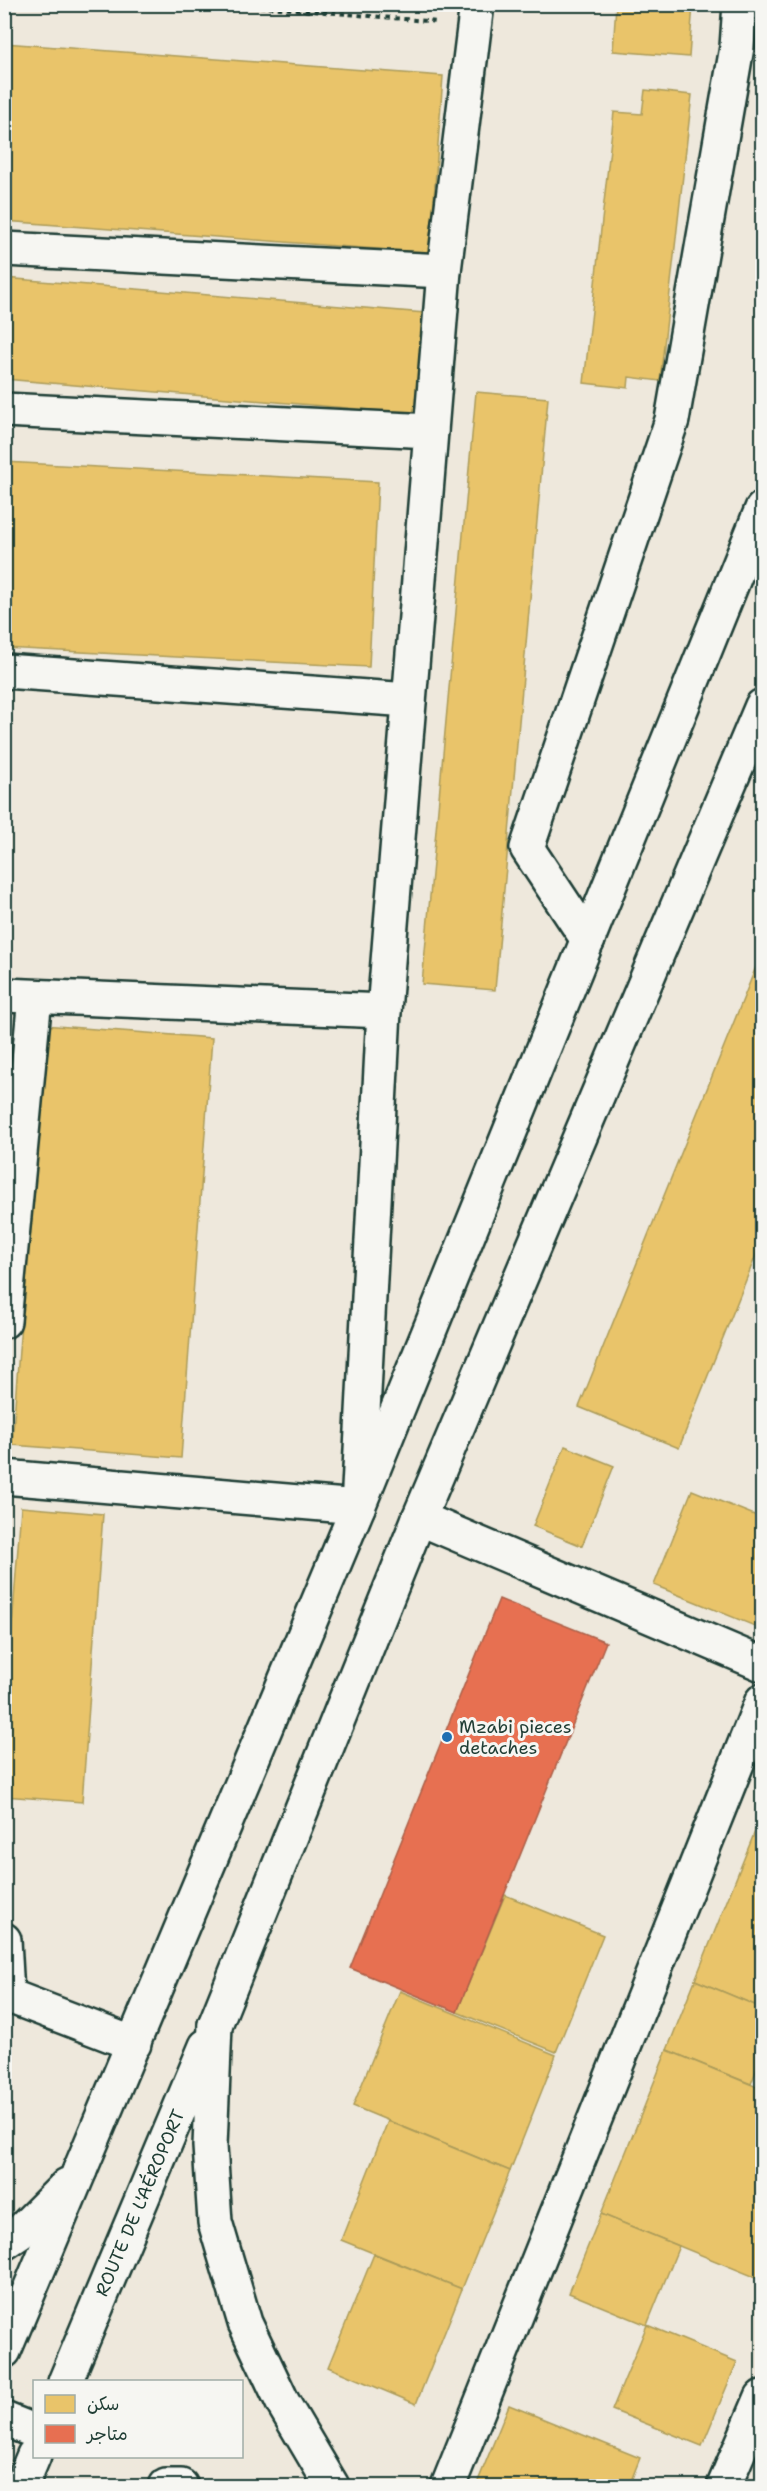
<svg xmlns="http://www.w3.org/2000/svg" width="767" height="2491" viewBox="0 0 767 2491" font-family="'Shantell Sans','Playpen Sans Arabic',sans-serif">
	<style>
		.homes { fill: #e9c46a; stroke: #ac9c5a; stroke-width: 1.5 }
		.shops { fill: #e76f51; stroke: #ab6048; stroke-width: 1.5 }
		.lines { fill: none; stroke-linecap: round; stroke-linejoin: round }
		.minor-casing { stroke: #1f3d34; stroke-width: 38 }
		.major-casing { stroke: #1f3d34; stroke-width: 38 }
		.highway-casing { stroke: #1f3d34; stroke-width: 38 }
		.path { stroke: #1f3d34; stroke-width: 4; stroke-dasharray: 4.5 4.5; stroke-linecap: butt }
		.minor { stroke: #f6f6f2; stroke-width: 33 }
		.major { stroke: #f6f6f2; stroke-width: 33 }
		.highway { stroke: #f6f6f2; stroke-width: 33 }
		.poi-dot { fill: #1f6fb2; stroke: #f6f6f2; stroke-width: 2 }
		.labels { text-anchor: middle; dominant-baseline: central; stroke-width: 6; stroke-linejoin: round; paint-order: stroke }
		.poi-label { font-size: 18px; fill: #1f3d34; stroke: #f6f6f2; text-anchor: start }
		.street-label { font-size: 18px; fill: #1f3d34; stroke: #f6f6f2 }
	</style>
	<rect width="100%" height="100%" fill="#eee8dc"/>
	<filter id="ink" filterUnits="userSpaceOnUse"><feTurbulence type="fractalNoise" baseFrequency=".0167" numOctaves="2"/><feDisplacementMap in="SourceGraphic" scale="12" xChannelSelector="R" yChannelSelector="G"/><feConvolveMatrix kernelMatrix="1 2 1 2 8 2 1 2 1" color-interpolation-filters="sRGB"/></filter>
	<g filter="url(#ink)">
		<g class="homes">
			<polygon points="616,4 693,4 689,57 613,51"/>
			<polygon points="4,43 443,76 430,253 4,221"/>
			<polygon points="645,90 692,95 660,381 629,377 628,388 584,383 614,112 642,114"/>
			<polygon points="4,278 425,313 417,414 4,379"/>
			<polygon points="476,392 548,398 495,990 422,984"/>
			<polygon points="4,462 378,482 369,667 4,648"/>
			<polygon points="762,952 762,1240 679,1448 579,1407"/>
			<polygon points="43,1025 212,1038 181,1458 12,1445"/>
			<polygon points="565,1446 614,1466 582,1546 533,1526"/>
			<polygon points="692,1490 762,1518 762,1629 654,1585"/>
			<polygon points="21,1507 103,1514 82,1802 4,1796 4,1733"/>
			<polygon points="762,1814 762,2008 695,1980"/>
			<polygon points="505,1895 603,1935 556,2052 457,2012"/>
			<polygon points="695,1980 762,2008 762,2056 751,2084 667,2050"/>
			<polygon points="400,1991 556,2055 510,2171 353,2106"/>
			<polygon points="667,2050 762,2089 762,2280 601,2214"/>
			<polygon points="388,2121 510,2171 462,2289 341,2240"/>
			<polygon points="601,2214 679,2246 647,2325 569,2293"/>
			<polygon points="374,2254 462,2289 416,2404 328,2367"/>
			<polygon points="647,2325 737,2362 702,2446 612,2410"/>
			<polygon points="509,2405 640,2458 629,2486 476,2486"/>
		</g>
		<polygon class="shops" points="499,1599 606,1642 457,2012 350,1968"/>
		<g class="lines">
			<g class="minor-casing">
				<g id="minor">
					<polyline points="4,249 444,271"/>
					<polyline points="4,410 431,431"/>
					<polyline points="4,671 409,700"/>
					<polyline points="588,940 527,848 672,420 737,47 740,4"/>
					<polyline points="4,995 384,1011"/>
					<polyline points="4,1321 35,997"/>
					<polyline points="4,1477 358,1507 384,1011 444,271 477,4"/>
					<polyline points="419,1518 762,1664"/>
					<polyline points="4,1940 7,1994"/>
					<polyline points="4,1994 134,2044"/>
					<polyline points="448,2486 762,1701"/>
					<polyline points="724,2486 762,2397"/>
				</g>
			</g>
			<g class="major-casing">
				<g id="major">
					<polyline points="215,2025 419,1518 762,706"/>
					<polyline points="80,2170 358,1507 762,509"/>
				</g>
			</g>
			<g class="highway-casing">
				<g id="highway">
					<polyline points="215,2025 210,2146 215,2222 245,2323 283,2403 332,2486"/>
					<polyline points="4,2243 19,2233 67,2185"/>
					<polyline points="4,2351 80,2170"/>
					<polyline points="65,2382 206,2046"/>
					<polyline points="4,2419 34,2431"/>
					<polyline points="21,2486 34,2455"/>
					<polyline points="166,2486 181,2486"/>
				</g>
			</g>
			<polyline class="path" points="233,4 438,22"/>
			<use href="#minor" class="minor"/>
			<use href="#major" class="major"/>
			<use href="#highway" class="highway"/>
		</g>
	</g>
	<circle class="poi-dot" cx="447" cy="1737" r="6"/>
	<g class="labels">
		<g class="poi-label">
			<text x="459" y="1727">Mzabi pieces<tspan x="459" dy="21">detaches</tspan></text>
		</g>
		<g class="street-label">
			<text transform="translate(140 2203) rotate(-67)">ROUTE DE L'AÉROPORT</text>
		</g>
	</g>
	<rect width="767" height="2491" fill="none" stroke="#f6f6f2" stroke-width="24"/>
	<rect x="12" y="12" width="743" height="2467" fill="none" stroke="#1f3d34" stroke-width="2" filter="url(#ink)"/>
	<rect x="33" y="2380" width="210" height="78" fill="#f6f6f2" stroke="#a0aca6" stroke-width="1.5"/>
	<rect x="45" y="2395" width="30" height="18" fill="#e9c46a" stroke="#a0aca6" stroke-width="1.5"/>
	<text x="87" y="2410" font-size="18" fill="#1f3d34">سكن</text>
	<rect x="45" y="2425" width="30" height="18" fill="#e76f51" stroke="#a0aca6" stroke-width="1.5"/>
	<text x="87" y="2440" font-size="18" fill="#1f3d34">متاجر</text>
</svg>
